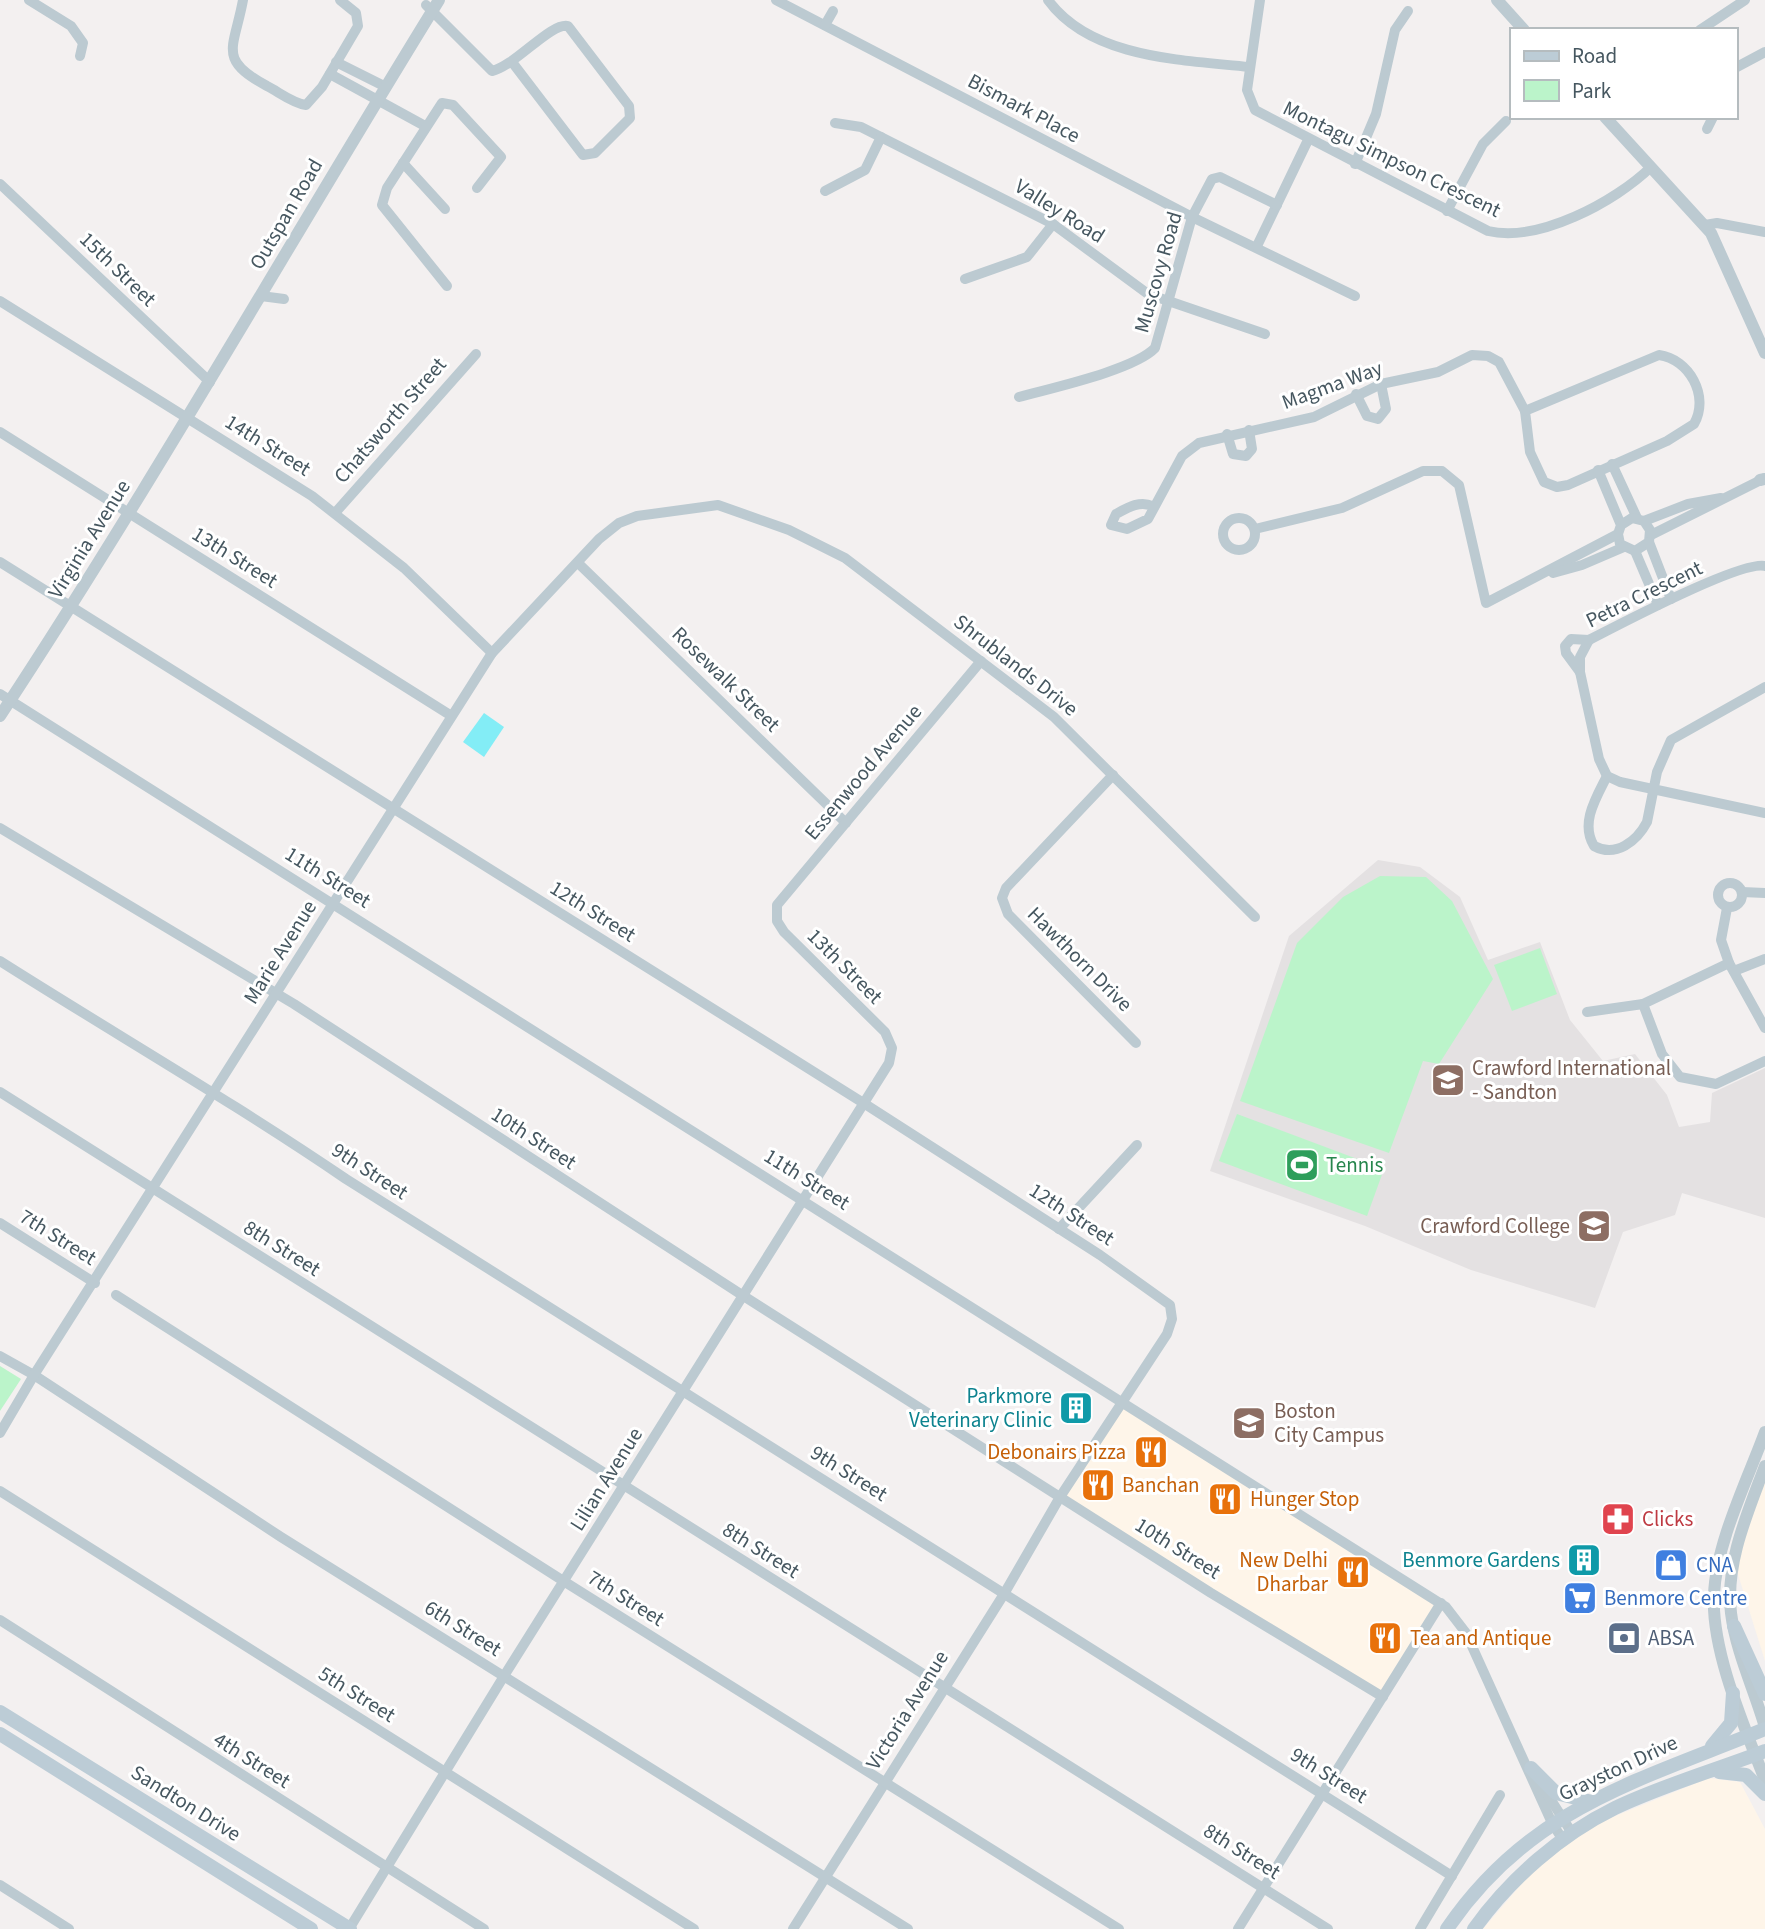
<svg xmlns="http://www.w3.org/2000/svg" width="1765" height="1929" viewBox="0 0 1765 1929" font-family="'Source Sans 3',sans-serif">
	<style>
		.commercial { fill: #fef5e9 }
		.education { fill: #e4e1e2 }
		.green { fill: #bbf4ca }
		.water { fill: #83edf6 }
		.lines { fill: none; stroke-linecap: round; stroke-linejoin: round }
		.minor { stroke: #bccad1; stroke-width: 10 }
		.tertiary { stroke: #bccad1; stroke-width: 12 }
		.secondary { stroke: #bcccd6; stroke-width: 14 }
		.labels { text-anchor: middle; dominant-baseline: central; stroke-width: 6; stroke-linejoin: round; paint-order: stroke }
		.street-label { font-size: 21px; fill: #465760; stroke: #fff }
		.education-label { font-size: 21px; fill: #785e54; stroke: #fff; text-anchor: start }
		.leisure-label { font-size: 21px; fill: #27864d; stroke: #fff; text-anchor: start }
		.culture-label { font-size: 21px; fill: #0d838f; stroke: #fff; text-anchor: end }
		.food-label { font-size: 21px; fill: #c56008; stroke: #fff; text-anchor: start }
		.health-label { font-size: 21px; fill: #be3a42; stroke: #fff; text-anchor: start }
		.shop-label { font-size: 21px; fill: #366cbe; stroke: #fff; text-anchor: start }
		.service-label { font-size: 21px; fill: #4e5e75; stroke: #fff; text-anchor: start }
	</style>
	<rect width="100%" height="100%" fill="#f3f0f0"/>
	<g class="commercial">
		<polygon points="1119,1401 1440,1603 1381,1701 1057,1494"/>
		<polygon points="1765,1475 1765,1661 1736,1568"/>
		<polygon points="1709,1778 1740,1782 1765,1829 1765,1929 1483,1929 1561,1838"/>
	</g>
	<polygon class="education" points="1378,860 1420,867 1460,897 1488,960 1540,942 1570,1020 1603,1061 1635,1054 1667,1095 1679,1127 1710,1122 1712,1093 1765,1068 1765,1218 1682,1193 1675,1215 1623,1232 1595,1308 1471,1270 1365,1226 1210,1171 1289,936"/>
	<g class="green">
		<polygon points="1380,876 1426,877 1452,901 1493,979 1439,1064 1423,1061 1389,1153 1240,1101 1297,943 1343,897"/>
		<polygon points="1540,948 1557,994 1512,1011 1494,965"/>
		<polygon points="1237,1114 1384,1169 1367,1216 1219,1161"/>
		<polygon points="0,1366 21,1379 0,1411"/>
	</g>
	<polygon class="water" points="484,713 504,727 484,757 463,742"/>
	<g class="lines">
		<g class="minor">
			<polyline points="29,0 71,26 83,43 80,56"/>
			<path d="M243 0C234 49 217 59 267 86 279 92 292 103 306 105L322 87 358 26 356 13 340 0"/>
			<polyline points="776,0 1192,217 1355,296"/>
			<path d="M1048 0C1091 59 1184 60 1249 67"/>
			<path d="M1260 0 1247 90 1255 110 1488 231C1538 243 1615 202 1651 167"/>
			<path d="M426 5 492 71C515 66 551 22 568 26L629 106 630 118 595 153 583 155 512 62"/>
			<polyline points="825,25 833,11"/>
			<polyline points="1700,30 1745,0"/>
			<polyline points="336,62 384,86"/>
			<polyline points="1735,68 1765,52"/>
			<polyline points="330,74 425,126"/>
			<polyline points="835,123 861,127 1053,224 1148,294 1265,334"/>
			<polyline points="1707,129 1713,117"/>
			<polyline points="403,163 445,209"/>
			<polyline points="1355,164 1376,114 1395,30 1408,11"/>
			<polyline points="0,184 210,382"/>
			<polyline points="825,191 865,170 881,137"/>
			<polyline points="1447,211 1483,144 1506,121"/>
			<polyline points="1705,225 1717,223 1765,232"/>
			<polyline points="1257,246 1308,140"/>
			<polyline points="965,279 1027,257 1053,224"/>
			<polyline points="447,286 382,205 387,188 442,103 453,105 501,157 477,188"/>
			<polyline points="261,296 284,299"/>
			<polyline points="0,301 312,496 404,568 492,653"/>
			<path d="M1659 355C1689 359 1710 396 1694 424L1667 441 1568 485 1557 487 1544 482 1530 452 1525 411Z"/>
			<polyline points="1356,394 1367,416 1378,419 1386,409 1381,384"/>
			<path d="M1019 397C1051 388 1134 370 1155 348L1192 217 1212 179 1220 177 1277 205"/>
			<polyline points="0,432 450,715"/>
			<polyline points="1227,434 1233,454 1246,456 1252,449 1249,430"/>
			<polyline points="1612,464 1637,518"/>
			<polyline points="1598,470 1621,525 1618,534 1620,544 1635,551 1649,542 1650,530 1644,521 1632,518 1621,525"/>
			<path d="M1152 506C1140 500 1127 508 1116 514L1111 525 1127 529 1148 519 1182 456 1199 443 1314 417 1381 384 1438 372 1472 355 1488 356 1499 362 1525 411"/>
			<polyline points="335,513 476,354"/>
			<circle cx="1239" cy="534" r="16"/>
			<polyline points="1644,521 1688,504 1721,498"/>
			<polyline points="1255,529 1342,508 1423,471 1442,471 1459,485 1486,603 1618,534"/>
			<polyline points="1651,535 1765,478"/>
			<polyline points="1649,542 1671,599"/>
			<polyline points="1635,551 1658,605"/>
			<polyline points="0,562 865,1104 1100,1255 1170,1305 1172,1319 1167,1334 1060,1497 1004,1594 793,1929"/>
			<polyline points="578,563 846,823"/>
			<path d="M1765 566C1742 560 1616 626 1589 640L1580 657V672L1599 759 1607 776 1620 782 1765 813"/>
			<polyline points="1553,573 1582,565 1624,547"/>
			<polyline points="1580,672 1566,653 1565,646 1571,639 1589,640"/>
			<polyline points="0,694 1446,1607 1466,1633 1552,1823 1563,1840"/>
			<polyline points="1113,775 1006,888 1002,898 1008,914 1136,1043"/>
			<path d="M1607 776C1596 798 1580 823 1594 846 1616 858 1637 841 1647 822L1657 772 1671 740 1765 687"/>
			<polyline points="0,828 294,1004 742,1295 1211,1593 1383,1697"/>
			<circle cx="1730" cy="895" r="12"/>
			<polyline points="1742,892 1765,893"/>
			<path d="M0 961C115 1034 233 1102 346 1179L1452 1876"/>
			<polyline points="1729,963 1765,1028"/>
			<polyline points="1734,971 1765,959"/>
			<polyline points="1643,1004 1662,1054 1680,1077 1716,1084 1765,1061"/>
			<polyline points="1587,1012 1643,1004 1729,963 1721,940 1727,908"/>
			<polyline points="0,1092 1328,1929"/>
			<polyline points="0,1223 95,1283"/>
			<polyline points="1059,1229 1137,1145"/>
			<polyline points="116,1295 565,1582 1119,1929"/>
			<polyline points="0,1356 34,1375 281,1537 908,1929"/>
			<polyline points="0,1433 34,1375 492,653 599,539 619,523 637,516 718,505 789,530 845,558 1054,717 1255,917"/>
			<polyline points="0,1491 694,1929"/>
			<polyline points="0,1620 484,1929"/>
			<polyline points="1542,1786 1572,1833"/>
			<polyline points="0,1885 69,1929"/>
			<polyline points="349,1929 504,1676 889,1063 892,1048 885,1032 784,932 777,921 777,905 981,661"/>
			<polyline points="1238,1929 1441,1603"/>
			<polyline points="1420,1929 1500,1795"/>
		</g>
		<g class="tertiary">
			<polyline points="1497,0 1524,30"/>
			<polyline points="1605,117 1711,233 1765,353"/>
			<polyline points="1760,480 1765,479"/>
			<path d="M0 716C154 482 292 238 439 0"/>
			<path d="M1765 1432C1747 1481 1716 1543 1714 1595 1711 1651 1745 1728 1765 1780"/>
			<path d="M1765 1466C1748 1512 1725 1563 1731 1613 1736 1652 1754 1689 1765 1727"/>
		</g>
		<g class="secondary">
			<polyline points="1734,1626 1765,1694"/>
			<polyline points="0,1712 350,1929"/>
			<polyline points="0,1734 311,1929"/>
			<polyline points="1712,1746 1731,1723 1733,1693"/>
			<polyline points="1531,1768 1556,1793 1588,1801"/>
			<polyline points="1719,1772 1746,1775 1765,1794"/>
			<path d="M1447 1929C1529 1808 1638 1781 1765 1729"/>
			<path d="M1474 1929C1510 1879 1560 1835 1615 1808 1663 1785 1716 1770 1765 1751"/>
		</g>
	</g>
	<defs>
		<g id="school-square" transform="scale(1.75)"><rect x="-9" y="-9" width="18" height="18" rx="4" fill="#8d6e63" stroke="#fff"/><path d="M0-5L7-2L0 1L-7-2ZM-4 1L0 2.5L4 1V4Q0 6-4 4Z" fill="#fff"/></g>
		<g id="stadium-square" transform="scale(1.75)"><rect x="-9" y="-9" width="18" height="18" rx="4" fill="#2e9e5b" stroke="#fff"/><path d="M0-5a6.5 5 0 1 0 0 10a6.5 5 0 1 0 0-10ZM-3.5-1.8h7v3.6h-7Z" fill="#fff"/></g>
		<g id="building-square" transform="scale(1.75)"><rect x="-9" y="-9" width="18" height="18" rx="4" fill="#0f9aa8" stroke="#fff"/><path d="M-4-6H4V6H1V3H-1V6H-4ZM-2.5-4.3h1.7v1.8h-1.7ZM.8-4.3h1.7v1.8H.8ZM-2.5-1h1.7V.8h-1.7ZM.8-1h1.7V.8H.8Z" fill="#fff"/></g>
		<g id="university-square" transform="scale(1.75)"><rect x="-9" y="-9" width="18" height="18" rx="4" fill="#8d6e63" stroke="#fff"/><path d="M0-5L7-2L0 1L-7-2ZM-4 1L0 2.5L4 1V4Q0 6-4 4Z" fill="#fff"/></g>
		<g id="restaurant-square" transform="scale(1.75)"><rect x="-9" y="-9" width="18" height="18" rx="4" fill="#e8710a" stroke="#fff"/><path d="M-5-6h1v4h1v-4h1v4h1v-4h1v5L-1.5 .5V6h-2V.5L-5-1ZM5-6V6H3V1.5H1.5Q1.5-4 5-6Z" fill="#fff"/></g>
		<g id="pharmacy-square" transform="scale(1.75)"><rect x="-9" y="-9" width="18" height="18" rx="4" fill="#e0444e" stroke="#fff"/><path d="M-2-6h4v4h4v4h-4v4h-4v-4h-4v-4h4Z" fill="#fff"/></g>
		<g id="shop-square" transform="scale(1.75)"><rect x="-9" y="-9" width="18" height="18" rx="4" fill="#3f7fe0" stroke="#fff"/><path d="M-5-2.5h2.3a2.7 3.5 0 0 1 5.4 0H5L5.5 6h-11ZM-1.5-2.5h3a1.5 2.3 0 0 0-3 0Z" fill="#fff"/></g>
		<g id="supermarket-square" transform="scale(1.75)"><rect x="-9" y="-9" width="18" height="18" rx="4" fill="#3f7fe0" stroke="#fff"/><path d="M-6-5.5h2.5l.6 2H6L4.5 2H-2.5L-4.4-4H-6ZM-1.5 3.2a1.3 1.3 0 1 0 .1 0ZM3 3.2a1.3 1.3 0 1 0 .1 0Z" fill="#fff"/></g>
		<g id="bank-square" transform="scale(1.75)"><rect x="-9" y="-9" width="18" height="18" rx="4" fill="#5c6f8a" stroke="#fff"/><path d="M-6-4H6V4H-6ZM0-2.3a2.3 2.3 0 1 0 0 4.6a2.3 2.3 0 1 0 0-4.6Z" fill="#fff"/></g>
	</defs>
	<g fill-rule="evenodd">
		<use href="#school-square" x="1448" y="1080"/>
		<use href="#stadium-square" x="1302" y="1165"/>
		<use href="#school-square" x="1594" y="1226"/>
		<use href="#building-square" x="1076" y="1408"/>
		<use href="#university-square" x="1249" y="1423"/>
		<use href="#restaurant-square" x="1151" y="1452"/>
		<use href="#restaurant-square" x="1098" y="1485"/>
		<use href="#restaurant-square" x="1225" y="1499"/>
		<use href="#pharmacy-square" x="1618" y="1519"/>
		<use href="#building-square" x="1584" y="1560"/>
		<use href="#shop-square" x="1671" y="1565"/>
		<use href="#restaurant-square" x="1353" y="1572"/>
		<use href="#supermarket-square" x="1580" y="1598"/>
		<use href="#restaurant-square" x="1385" y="1638"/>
		<use href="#bank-square" x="1624" y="1638"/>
	</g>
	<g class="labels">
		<g class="street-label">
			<text transform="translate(1024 108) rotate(28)">Bismark Place</text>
			<text transform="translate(1392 159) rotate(26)">Montagu Simpson Crescent</text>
			<text transform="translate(1060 211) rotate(32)">Valley Road</text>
			<text transform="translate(286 214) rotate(-60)">Outspan Road</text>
			<text transform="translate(118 269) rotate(44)">15th Street</text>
			<text transform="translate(1158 272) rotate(-74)">Muscovy Road</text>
			<text transform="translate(1332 385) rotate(-20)">Magma Way</text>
			<text transform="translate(390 420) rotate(-49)">Chatsworth Street</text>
			<text transform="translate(268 445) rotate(32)">14th Street</text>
			<text transform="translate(89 539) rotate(-58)">Virginia Avenue</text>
			<text transform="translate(235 557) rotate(32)">13th Street</text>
			<text transform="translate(1644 594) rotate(-26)">Petra Crescent</text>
			<text transform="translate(1016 665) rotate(38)">Shrublands Drive</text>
			<text transform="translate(726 679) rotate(44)">Rosewalk Street</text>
			<text transform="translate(863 772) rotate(-50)">Essenwood Avenue</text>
			<text transform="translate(328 877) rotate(32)">11th Street</text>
			<text transform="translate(593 911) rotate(32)">12th Street</text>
			<text transform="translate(280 952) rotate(-58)">Marie Avenue</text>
			<text transform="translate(1080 959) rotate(45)">Hawthorn Drive</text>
			<text transform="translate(845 966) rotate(45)">13th Street</text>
			<text transform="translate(534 1138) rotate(33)">10th Street</text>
			<text transform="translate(370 1171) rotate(33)">9th Street</text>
			<text transform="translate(807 1179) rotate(32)">11th Street</text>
			<text transform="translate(1072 1214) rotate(33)">12th Street</text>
			<text transform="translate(58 1237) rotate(32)">7th Street</text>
			<text transform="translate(282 1248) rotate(32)">8th Street</text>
			<text transform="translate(849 1473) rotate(32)">9th Street</text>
			<text transform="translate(606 1479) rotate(-58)">Lilian Avenue</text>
			<text transform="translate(1178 1548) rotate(32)">10th Street</text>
			<text transform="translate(761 1550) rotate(32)">8th Street</text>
			<text transform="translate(626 1598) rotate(32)">7th Street</text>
			<text transform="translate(463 1628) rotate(32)">6th Street</text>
			<text transform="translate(357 1694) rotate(32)">5th Street</text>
			<text transform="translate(907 1710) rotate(-58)">Victoria Avenue</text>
			<text transform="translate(252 1760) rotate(32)">4th Street</text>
			<text transform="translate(1618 1768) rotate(-25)">Grayston Drive</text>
			<text transform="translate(1329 1775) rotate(32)">9th Street</text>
			<text transform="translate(186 1803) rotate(32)">Sandton Drive</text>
			<text transform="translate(1242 1851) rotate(32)">8th Street</text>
		</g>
		<g class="education-label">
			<text x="1472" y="1068">Crawford International<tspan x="1472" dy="24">- Sandton</tspan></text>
			<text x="1570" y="1226" text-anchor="end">Crawford College</text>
			<text x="1274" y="1411">Boston<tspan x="1274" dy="24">City Campus</tspan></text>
		</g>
		<g class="leisure-label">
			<text x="1326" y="1165">Tennis</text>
		</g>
		<g class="culture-label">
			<text x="1052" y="1396">Parkmore<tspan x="1052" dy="24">Veterinary Clinic</tspan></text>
			<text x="1560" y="1560">Benmore Gardens</text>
		</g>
		<g class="food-label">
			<text x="1126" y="1452" text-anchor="end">Debonairs Pizza</text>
			<text x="1122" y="1485">Banchan</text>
			<text x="1250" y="1499">Hunger Stop</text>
			<text x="1328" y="1560" text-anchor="end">New Delhi<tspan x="1328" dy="24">Dharbar</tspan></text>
			<text x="1410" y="1638">Tea and Antique</text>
		</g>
		<g class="health-label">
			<text x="1642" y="1519">Clicks</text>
		</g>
		<g class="shop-label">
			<text x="1696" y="1565">CNA</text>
			<text x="1604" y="1598">Benmore Centre</text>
		</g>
		<g class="service-label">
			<text x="1648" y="1638">ABSA</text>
		</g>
	</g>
	<rect x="1510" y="28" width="228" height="91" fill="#ffffff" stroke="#b5bcbf" stroke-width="2"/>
	<rect x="1524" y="51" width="35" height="10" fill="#bcccd6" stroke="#b5bcbf" stroke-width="2"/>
	<text x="1572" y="63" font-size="21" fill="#465760">Road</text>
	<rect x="1524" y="80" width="35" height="21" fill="#bbf4ca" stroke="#b5bcbf" stroke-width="2"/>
	<text x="1572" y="98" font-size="21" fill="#465760">Park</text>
</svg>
